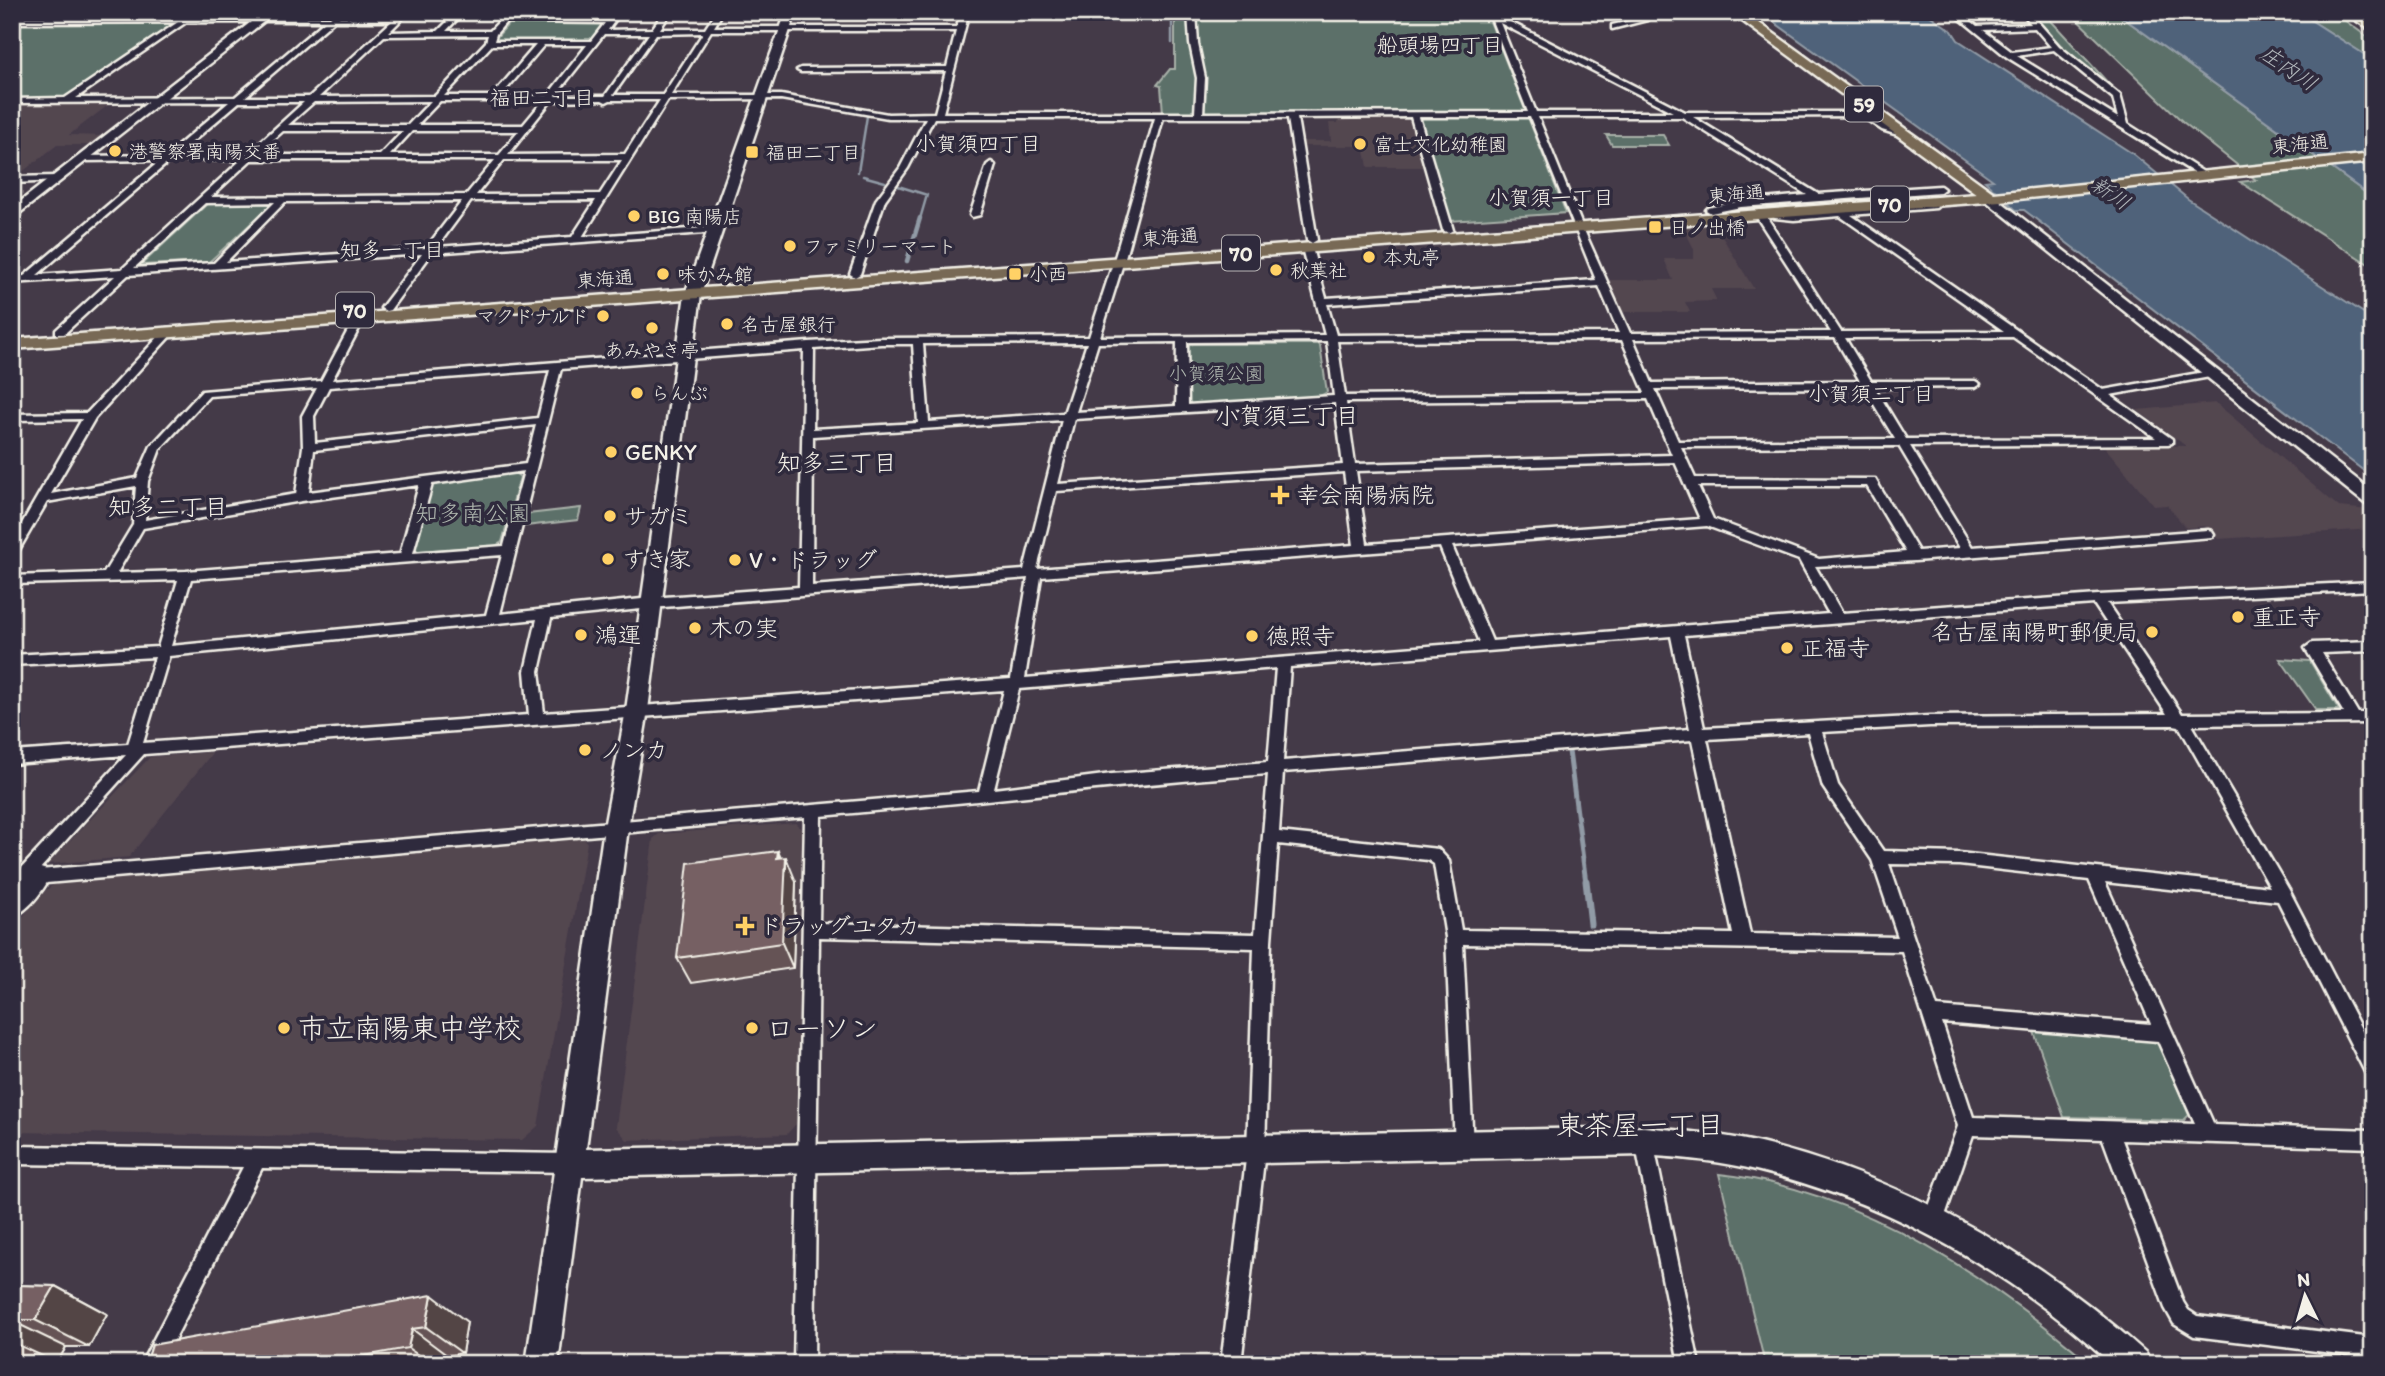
<svg xmlns="http://www.w3.org/2000/svg" width="2385" height="1376" viewBox="0 0 2385 1376" font-family="Itim,'Klee One',sans-serif">
	<style>
		.built { fill: #534650 }
		.green { fill: #5b7069; stroke: #a8b0a8; stroke-width: 2 }
		.water { fill: #4f627a; stroke: #919ba6; stroke-width: 2 }
		.lines { fill: none; stroke-linecap: round; stroke-linejoin: round }
		.stream-far3 { stroke: #919ba6; stroke-width: 2.5 }
		.stream-far2 { stroke: #919ba6; stroke-width: 4.5 }
		.stream-far1 { stroke: #919ba6; stroke-width: 5 }
		.stream { stroke: #919ba6; stroke-width: 7 }
		.street-tunnel { stroke: #5e5560; stroke-width: 8; stroke-dasharray: 8 4.5; stroke-linecap: butt }
		.street-casing { stroke: #f4f1e8; stroke-width: 5 }
		.secondary-casing { stroke: #f4f1e8; stroke-width: 5 }
		.primary-casing { stroke: #f4f1e8; stroke-width: 5 }
		.street { fill: #2f2a3d; fill-rule: evenodd }
		.secondary { fill: #2f2a3d; fill-rule: evenodd }
		.primary { fill: #786954; fill-rule: evenodd }
		.wall { fill: #655355; stroke: #f4f1e8; stroke-width: 2 }
		.shaded-wall { fill: #534445; stroke: #f4f1e8; stroke-width: 2 }
		.building { fill: #766163; stroke: #f4f1e8; stroke-width: 2 }
		.poi-dot { fill: #ffd166; stroke: #2f2a3d; stroke-width: 2.5 }
		.labels { text-anchor: middle; dominant-baseline: central; stroke-width: 7; stroke-linejoin: round; paint-order: stroke }
		.far-poi-label { font-size: 19px; fill: #f4f1e8; stroke: #2f2a3d; text-anchor: start }
		.far-street-label { font-size: 19px; fill: #f4f1e8; stroke: #2f2a3d }
		.far-park-label { font-size: 19px; fill: #afb7af; stroke: #2f2a3d }
		.far-neighbourhood-label { font-size: 21px; fill: #f4f1e8; stroke: #2f2a3d }
		.far-water-label { font-size: 21px; font-style: italic; fill: #b2b8bc; stroke: #2f2a3d }
		.shield { fill: #2f2a3d; stroke: #b9b5b5; stroke-width: 2 }
		.shield-label { font-size: 21px; font-weight: bold; fill: #f4f1e8 }
		.poi-label { font-size: 23px; fill: #f4f1e8; stroke: #2f2a3d; text-anchor: start }
		.park-label { font-size: 23px; fill: #afb7af; stroke: #2f2a3d }
		.neighbourhood-label { font-size: 24px; fill: #f4f1e8; stroke: #2f2a3d }
		.near-poi-label { font-size: 28px; fill: #f4f1e8; stroke: #2f2a3d; text-anchor: start }
		.near-neighbourhood-label { font-size: 28px; fill: #f4f1e8; stroke: #2f2a3d }
	</style>
	<rect width="100%" height="100%" fill="#443a48"/>
	<filter id="ink" filterUnits="userSpaceOnUse"><feTurbulence type="fractalNoise" baseFrequency=".0143" numOctaves="2"/><feDisplacementMap in="SourceGraphic" scale="14" xChannelSelector="R" yChannelSelector="G"/><feConvolveMatrix kernelMatrix="1 2 1 2 8 2 1 2 1" color-interpolation-filters="sRGB"/></filter>
	<g filter="url(#ink)">
		<g class="built">
			<polygon points="111,103 69,135 104,136 92,145 57,145 17,176 12,176 12,104"/>
			<polygon points="1338,117 1412,117 1426,167 1368,167 1364,146 1301,146 1300,141 1331,141 1329,123 1338,123"/>
			<polygon points="1715,225 1754,289 1711,289 1717,301 1685,302 1690,312 1622,312 1608,280 1673,280 1664,259 1694,259 1694,249 1683,227"/>
			<polygon points="2216,403 2339,507 2370,510 2373,513 2373,529 2218,539 2205,526 2186,528 2167,505 2154,506 2103,445 2186,446 2137,410"/>
			<polygon points="213,752 129,857 48,864 150,757"/>
			<polygon points="795,823 803,830 796,1124 787,1134 627,1140 616,1127 653,839 659,834"/>
			<polygon points="584,837 587,843 538,1126 522,1140 12,1132 12,929 46,890 62,879"/>
		</g>
		<g class="green">
			<polygon points="1175,12 1475,12 1489,19 1566,213 1450,221 1418,117 1413,112 1163,113 1161,86 1157,85 1170,69 1175,69"/>
			<polygon points="2030,12 2043,12 2120,96 2064,49"/>
			<polygon points="2069,12 2115,12 2373,198 2373,267 2240,182 2256,180 2183,122"/>
			<polygon points="2298,12 2333,12 2373,41 2373,60"/>
			<polygon points="510,22 603,23 604,24 591,40 586,41 494,40"/>
			<polygon points="174,23 177,24 68,97 12,99 12,24"/>
			<polygon points="1606,135 1663,135 1669,145 1612,145"/>
			<polygon points="213,202 272,204 209,262 141,265 207,204"/>
			<polygon points="1193,344 1317,344 1320,346 1327,392 1320,396 1192,404 1187,401 1187,346"/>
			<polygon points="515,473 520,477 502,542 495,546 418,551 414,548 430,487 437,483"/>
			<polygon points="581,508 578,520 525,526 528,514"/>
			<polygon points="2280,659 2310,661 2339,710 2316,710"/>
			<polygon points="2033,1029 2147,1038 2159,1045 2189,1115 2184,1120 2064,1117"/>
			<path d="M1719 1174C1856 1188 1989 1277 2091 1364H1765Z"/>
		</g>
		<g class="water">
			<polygon points="1760,12 1925,12 1952,31 1958,40 2133,154 2188,199 2373,319 2373,478 2024,210 2016,210 1985,181 1993,180"/>
			<polygon points="2115,12 2298,12 2373,60 2373,198"/>
		</g>
		<g class="lines">
			<g class="stream-far3">
				<polyline points="1172,12 1172,43"/>
				<polyline points="858,172 867,116"/>
				<polyline points="863,176 885,182"/>
				<polyline points="898,186 927,195 920,219"/>
			</g>
			<polyline class="stream-far2" points="907,261 920,218"/>
			<polyline class="stream-far1" points="1569,751 1586,883"/>
			<polyline class="stream" points="1586,881 1591,924"/>
			<polyline class="street-tunnel" points="1940,189 1957,203"/>
			<g class="street-casing">
				<g id="street">
					<polygon points="68,12 76,12 64,22 58,22 58,18"/>
					<path d="M193 12H201L76 98 235 97 325 21H259L262 17H330L335 12H343L339 17H397L402 12H409L389 32 438 31 457 12H464L446 31H490L508 12H515L510 18 609 19 614 12H621L608 30 652 29 664 12H671L660 29H705L716 12H723L714 27H957L961 12H969L943 113H1195L1197 78 1190 44 1188 12H1196L1198 44 1205 78 1203 113 1528 112 1491 18 1482 12H1491L1685 112H1863L1888 126 1907 132 1908 134 1904 137 1882 130 1861 116 1693 117 1818 194 1940 186 1944 189 1940 192 1741 207 1711 213 1706 210 1708 208 1741 201 1807 195 1682 117H1538L1583 228 1630 333 1831 332 1754 213 1759 210 1764 213 1841 332 2004 331 1840 216 1794 220 1775 218 1770 215 1775 212 1794 214 1933 203 1938 206 1936 208 1851 215 2103 390 2210 371 2215 374 2210 377 2110 395 2172 439V443L2168 444 1910 446 1972 547 2208 530 2212 531 2214 534 2212 537 1915 561 1815 566 1842 613 2098 595 2373 582V590L2107 603 2182 714 2344 713 2305 648 2312 643 2373 641V651L2322 653 2358 713H2373V723L2192 725 2289 890 2373 1052V1078L2367 1076 2278 901 2105 882 2214 1125 2373 1130V1148L2122 1140 2183 1302 2188 1310 2197 1316 2373 1338V1358L2194 1336 2174 1324 2165 1308 2103 1139 1973 1135 1940 1230 1933 1233 1926 1230 1923 1223 1958 1126 1902 951 1463 944 1473 1147 1471 1153 1464 1156 1457 1153 1455 1147 1446 937 1434 864 1428 860 1278 844 1271 941 1265 1151 1241 1364H1221L1247 1151 1254 948 819 937 814 1364H794L805 817 12 886V872H18L126 755 12 764V752L128 744 155 657 12 665V655L158 647 178 580 12 584V576L104 573 133 525 136 486 47 502 16 555 12 556V541L82 419 12 420V414L87 413 164 331H172L173 333 95 418 51 494 137 478 151 446 202 391 321 381 354 319 359 316 364 319 332 380 809 342 881 338 1089 337 1116 254 1155 118H934L908 168 885 200 860 274 855 277 850 274 876 200 900 168 926 118H888L781 99 668 100 582 237 716 227 721 230 719 232 432 253 390 310 386 311 381 308 422 254 128 275 64 334H56V330L115 276 12 283V277L24 276 161 160 84 161 80 158 81 156 167 155 229 102 12 103V99L65 98ZM334 21H392L309 97H245ZM506 22 605 23 591 41H494L496 34ZM1500 23 1673 112H1536ZM711 31H956L947 67 801 68 797 70 801 72 946 71 935 113 888 114 781 95H671ZM703 33 663 95H613L656 34ZM604 34H649L605 96H555ZM488 35 486 42 435 96 319 97 384 36ZM492 45H536L492 96H444ZM544 45H587L547 96H501ZM602 100 606 102 610 100H660L625 154 508 155 551 101ZM431 101 408 125H288L314 102ZM440 101H543L523 125H417ZM239 102H304L246 155H177ZM1411 117 1443 230 1448 233 1453 230 1419 117H1530L1596 280 1326 298 1312 248 1307 245 1302 248 1325 335 1100 337 1126 254 1163 118H1288L1307 240 1312 243 1317 240 1297 118ZM283 131H403L380 155H256ZM412 131H519L499 155H390ZM171 160H241L122 269 37 275ZM251 160H495L466 195 211 197ZM504 160H622L600 194 476 195ZM596 200 572 237 437 247 471 201ZM462 201 426 248 226 262 285 202ZM275 202 214 263 134 268 205 203ZM1599 286 1619 333 1336 335 1327 304ZM2013 337 2156 438 1906 439 1875 388 1975 387 1980 384 1975 381H1871L1845 338ZM1835 338 1860 381 1652 383 1633 339ZM1622 340 1645 393 1345 396 1337 341ZM1327 341 1334 396 1188 405 1187 342ZM1177 342 1176 406 1076 412 1098 343ZM1087 343 1064 413 929 422 923 344ZM881 344H913L918 423 813 429 814 349ZM804 350 799 587 651 598 500 614 561 369ZM550 370 538 418 315 443 314 416 329 387ZM317 388 302 416 303 447 296 494 145 520 148 481 160 449 209 396ZM1864 388 1895 439 1678 441 1655 389ZM1648 399 1672 455 1355 464 1346 402ZM1335 403 1343 465 1058 484 1074 419ZM1062 420 1024 570 812 586 813 436ZM536 425 526 464 309 492 314 450ZM1899 446 1960 548 1918 551 1875 479 1695 478 1681 447ZM1675 462 1700 519 1367 544 1356 471ZM524 471 504 546 413 553 432 484ZM1344 472 1354 545 1037 569 1056 491ZM419 485 400 554 186 571 117 573 143 528 302 501ZM1698 486H1867L1906 552 1819 559 1713 519ZM1707 526 1799 560 1829 614 1492 641 1452 546ZM1440 547 1479 642 1025 678 1041 577ZM502 555 486 615 171 646 191 579ZM1028 578 1011 679 544 713 539 671 551 618 651 608ZM2094 604 2167 714 1930 716 1704 728 1684 635ZM537 619 525 671 529 715 143 743 169 656ZM1671 636 1690 729 1283 761 1290 667ZM1276 668 1268 762 1112 774 994 789 1019 689ZM1004 690 979 791 39 870 144 754ZM2174 725 2179 726 2270 887 1959 853 1883 851 1838 785 1822 732 1930 726ZM1808 733 1823 787 1872 860 1898 937 1750 934 1707 739ZM1692 740 1733 934 1461 930 1449 861 1438 849 1279 832 1283 772ZM1268 774 1255 934 819 923 821 816C970 803 1118 785 1268 774ZM1889 864 1959 865 2089 880 2151 1024 1937 1007ZM1942 1023 2158 1041 2195 1124 1973 1117Z"/>
					<polygon points="1634,12 1641,12 1647,20 1612,29 1612,25 1639,19"/>
					<path d="M1952 12H1960L1977 26 2031 24 2022 12H2029L2059 46 2120 95 2128 124 2208 175 2201 177 2007 57ZM2035 28 2051 47 2012 52 1983 30ZM2054 50 2113 98 2118 118 2017 56Z"/>
					<polygon points="991,162 995,165 980,215 972,217 970,215 987,165"/>
					<polygon points="57,176 61,179 60,181 12,183 12,177"/>
					<polygon points="1644,1132 1651,1135 1653,1141 1699,1364 1679,1364 1635,1141 1637,1135"/>
					<polygon points="12,1146 571,1154 578,1156 580,1163 578,1170 571,1172 262,1168 162,1364 141,1364 243,1167 12,1164"/>
				</g>
			</g>
			<g class="secondary-casing">
				<g id="secondary">
					<polygon points="264,12 276,12 12,219 12,208 251,22 12,23 12,17 259,16"/>
					<path d="M786 12H796L701 294 648 710 628 828 586 1149 1644 1127C1683 1131 1722 1134 1760 1143 1907 1179 2034 1253 2146 1353L2151 1364H2112C2011 1272 1893 1204 1760 1171 1722 1161 1683 1158 1644 1155L582 1177 558 1364H526L604 828 626 710 685 294Z"/>
					<polygon points="1990,193 2373,492 2373,507 2367,505 1985,200 1985,194"/>
					<path d="M38 867 46 870 50 877C43 891 27 912 12 917V890L30 870Z"/>
				</g>
			</g>
			<g class="primary-casing">
				<g id="primary">
					<polygon points="1730,12 1744,12 1994,193 2373,154 2373,162 2000,201 12,349 12,339 1977,194"/>
					<polygon points="2344,12 2358,12 2373,22 2373,32"/>
				</g>
			</g>
			<use href="#street" class="street"/>
			<use href="#secondary" class="secondary"/>
			<use href="#primary" class="primary"/>
		</g>
		<g class="wall">
			<polygon points="778,851 780,857 796,882 793,968 691,983 677,958"/>
			<polygon points="12,1285 55,1286 107,1314 89,1347 66,1347 57,1363 12,1361"/>
			<polygon points="467,1322 462,1353 448,1356 447,1364 146,1364 152,1345"/>
		</g>
		<g class="shaded-wall">
			<polygon points="778,851 786,871 786,857 796,882 793,968 782,943"/>
			<polygon points="55,1286 107,1314 89,1347 35,1320"/>
			<polygon points="432,1295 467,1322 462,1353 426,1327"/>
			<polygon points="12,1321 66,1347 57,1363 12,1342"/>
			<polygon points="412,1329 448,1356 447,1364 431,1364 408,1348"/>
		</g>
		<g class="building">
			<polygon points="778,851 777,858 786,857 782,943 677,958 688,863"/>
			<polygon points="12,1285 55,1286 35,1320 12,1320"/>
			<polygon points="432,1295 426,1327 412,1329 408,1348 321,1364 146,1364 152,1345"/>
		</g>
	</g>
	<g class="poi-dot">
		<circle cx="1360" cy="144" r="7"/>
		<circle cx="115" cy="151" r="7"/>
		<rect x="745" y="145" width="14" height="14" rx="3.5"/>
		<circle cx="634" cy="216" r="7"/>
		<rect x="1648" y="220" width="14" height="14" rx="3.5"/>
		<circle cx="790" cy="246" r="7"/>
		<circle cx="1369" cy="257" r="7"/>
		<circle cx="1276" cy="270" r="7"/>
		<circle cx="663" cy="274" r="7"/>
		<rect x="1008" y="267" width="14" height="14" rx="3.5"/>
		<circle cx="603" cy="316" r="7"/>
		<circle cx="727" cy="324" r="7"/>
		<circle cx="652" cy="328" r="7"/>
		<circle cx="637" cy="393" r="7"/>
		<circle cx="611" cy="452" r="7"/>
		<path d="M1276.5 484.5h7v7h7v7h-7v7h-7v-7h-7v-7h7z"/>
		<circle cx="610" cy="516" r="7"/>
		<circle cx="608" cy="559" r="7"/>
		<circle cx="735" cy="560" r="7"/>
		<circle cx="2238" cy="617" r="7"/>
		<circle cx="695" cy="628" r="7"/>
		<circle cx="2152" cy="632" r="7"/>
		<circle cx="581" cy="635" r="7"/>
		<circle cx="1252" cy="636" r="7"/>
		<circle cx="1787" cy="648" r="7"/>
		<circle cx="585" cy="750" r="7"/>
		<path d="M741.5 915.5h7v7h7v7h-7v7h-7v-7h-7v-7h7z"/>
		<circle cx="284" cy="1028" r="7"/>
		<circle cx="752" cy="1028" r="7"/>
	</g>
	<g class="labels">
		<g class="far-poi-label">
			<text x="1374" y="144">富士文化幼稚園</text>
			<text x="129" y="151">港警察署南陽交番</text>
			<text x="766" y="152">福田二丁目</text>
			<text x="648" y="216">BIG 南陽店</text>
			<text x="1669" y="227">日ノ出橋</text>
			<text x="804" y="246">ファミリーマート</text>
			<text x="1383" y="257">本丸亭</text>
			<text x="1290" y="270">秋葉社</text>
			<text x="677" y="274">味かみ館</text>
			<text x="1029" y="274">小西</text>
			<text x="589" y="316" text-anchor="end">マクドナルド</text>
			<text x="741" y="324">名古屋銀行</text>
			<text x="652" y="350" text-anchor="middle">あみやき亭</text>
			<text x="651" y="393">らんぷ</text>
		</g>
		<g class="far-street-label">
			<text transform="translate(2300 144) rotate(-6)">東海通</text>
			<text transform="translate(1736 194) rotate(-5)">東海通</text>
			<text transform="translate(1170 237) rotate(-4)">東海通</text>
			<text transform="translate(605 279) rotate(-4)">東海通</text>
		</g>
		<g class="far-park-label">
			<text x="1216" y="373">小賀須公園</text>
		</g>
		<g class="far-neighbourhood-label">
			<text x="1440" y="44">船頭場四丁目</text>
			<text x="542" y="97">福田二丁目</text>
			<text x="978" y="143">小賀須四丁目</text>
			<text x="1551" y="197">小賀須一丁目</text>
			<text x="392" y="249">知多一丁目</text>
			<text x="1871" y="393">小賀須二丁目</text>
		</g>
		<g class="far-water-label">
			<text transform="translate(2289 68) rotate(34)">庄内川</text>
			<text transform="translate(2111 193) rotate(34)">新川</text>
		</g>
		<g class="shield">
			<rect x="1845" y="86.5" width="38" height="35" rx="5"/>
			<rect x="1871" y="186.5" width="38" height="35" rx="5"/>
			<rect x="1222" y="235.5" width="38" height="35" rx="5"/>
			<rect x="336" y="292.5" width="38" height="35" rx="5"/>
		</g>
		<g class="shield-label">
			<text x="1864" y="104">59</text>
			<text x="1890" y="204">70</text>
			<text x="1241" y="253">70</text>
			<text x="355" y="310">70</text>
		</g>
		<g class="poi-label">
			<text x="625" y="452">GENKY</text>
			<text x="1296" y="495">幸会南陽病院</text>
			<text x="624" y="516">サガミ</text>
			<text x="622" y="559">すき家</text>
			<text x="749" y="560">V・ドラッグ</text>
			<text x="2252" y="617">重正寺</text>
			<text x="709" y="628">木の実</text>
			<text x="2138" y="632" text-anchor="end">名古屋南陽町郵便局</text>
			<text x="595" y="635">鴻運</text>
			<text x="1266" y="636">徳照寺</text>
			<text x="1801" y="648">正福寺</text>
			<text x="599" y="750">ノンカ</text>
			<text x="759" y="926">ドラッグユタカ</text>
		</g>
		<g class="park-label">
			<text x="473" y="513">知多南公園</text>
		</g>
		<g class="neighbourhood-label">
			<text x="1287" y="415">小賀須三丁目</text>
			<text x="837" y="462">知多三丁目</text>
			<text x="168" y="506">知多二丁目</text>
		</g>
		<g class="near-poi-label">
			<text x="298" y="1028">市立南陽東中学校</text>
			<text x="766" y="1028">ローソン</text>
		</g>
		<g class="near-neighbourhood-label">
			<text x="1640" y="1125">東茶屋一丁目</text>
		</g>
	</g>
	<rect width="2385" height="1376" fill="none" stroke="#2f2a3d" stroke-width="42"/>
	<rect x="21" y="21" width="2343" height="1334" fill="none" stroke="#f4f1e8" stroke-width="2.5" filter="url(#ink)"/>
	<g transform="translate(2305 1296) rotate(355)" stroke="#2f2a3d" stroke-width="5" paint-order="stroke">
	<path d="M0-5L12 26L0 18L-12 26Z" fill="#f4f1e8"/>
	<text y="-10" font-size="19" font-weight="bold" text-anchor="middle" fill="#f4f1e8">N</text>
	</g>
</svg>
